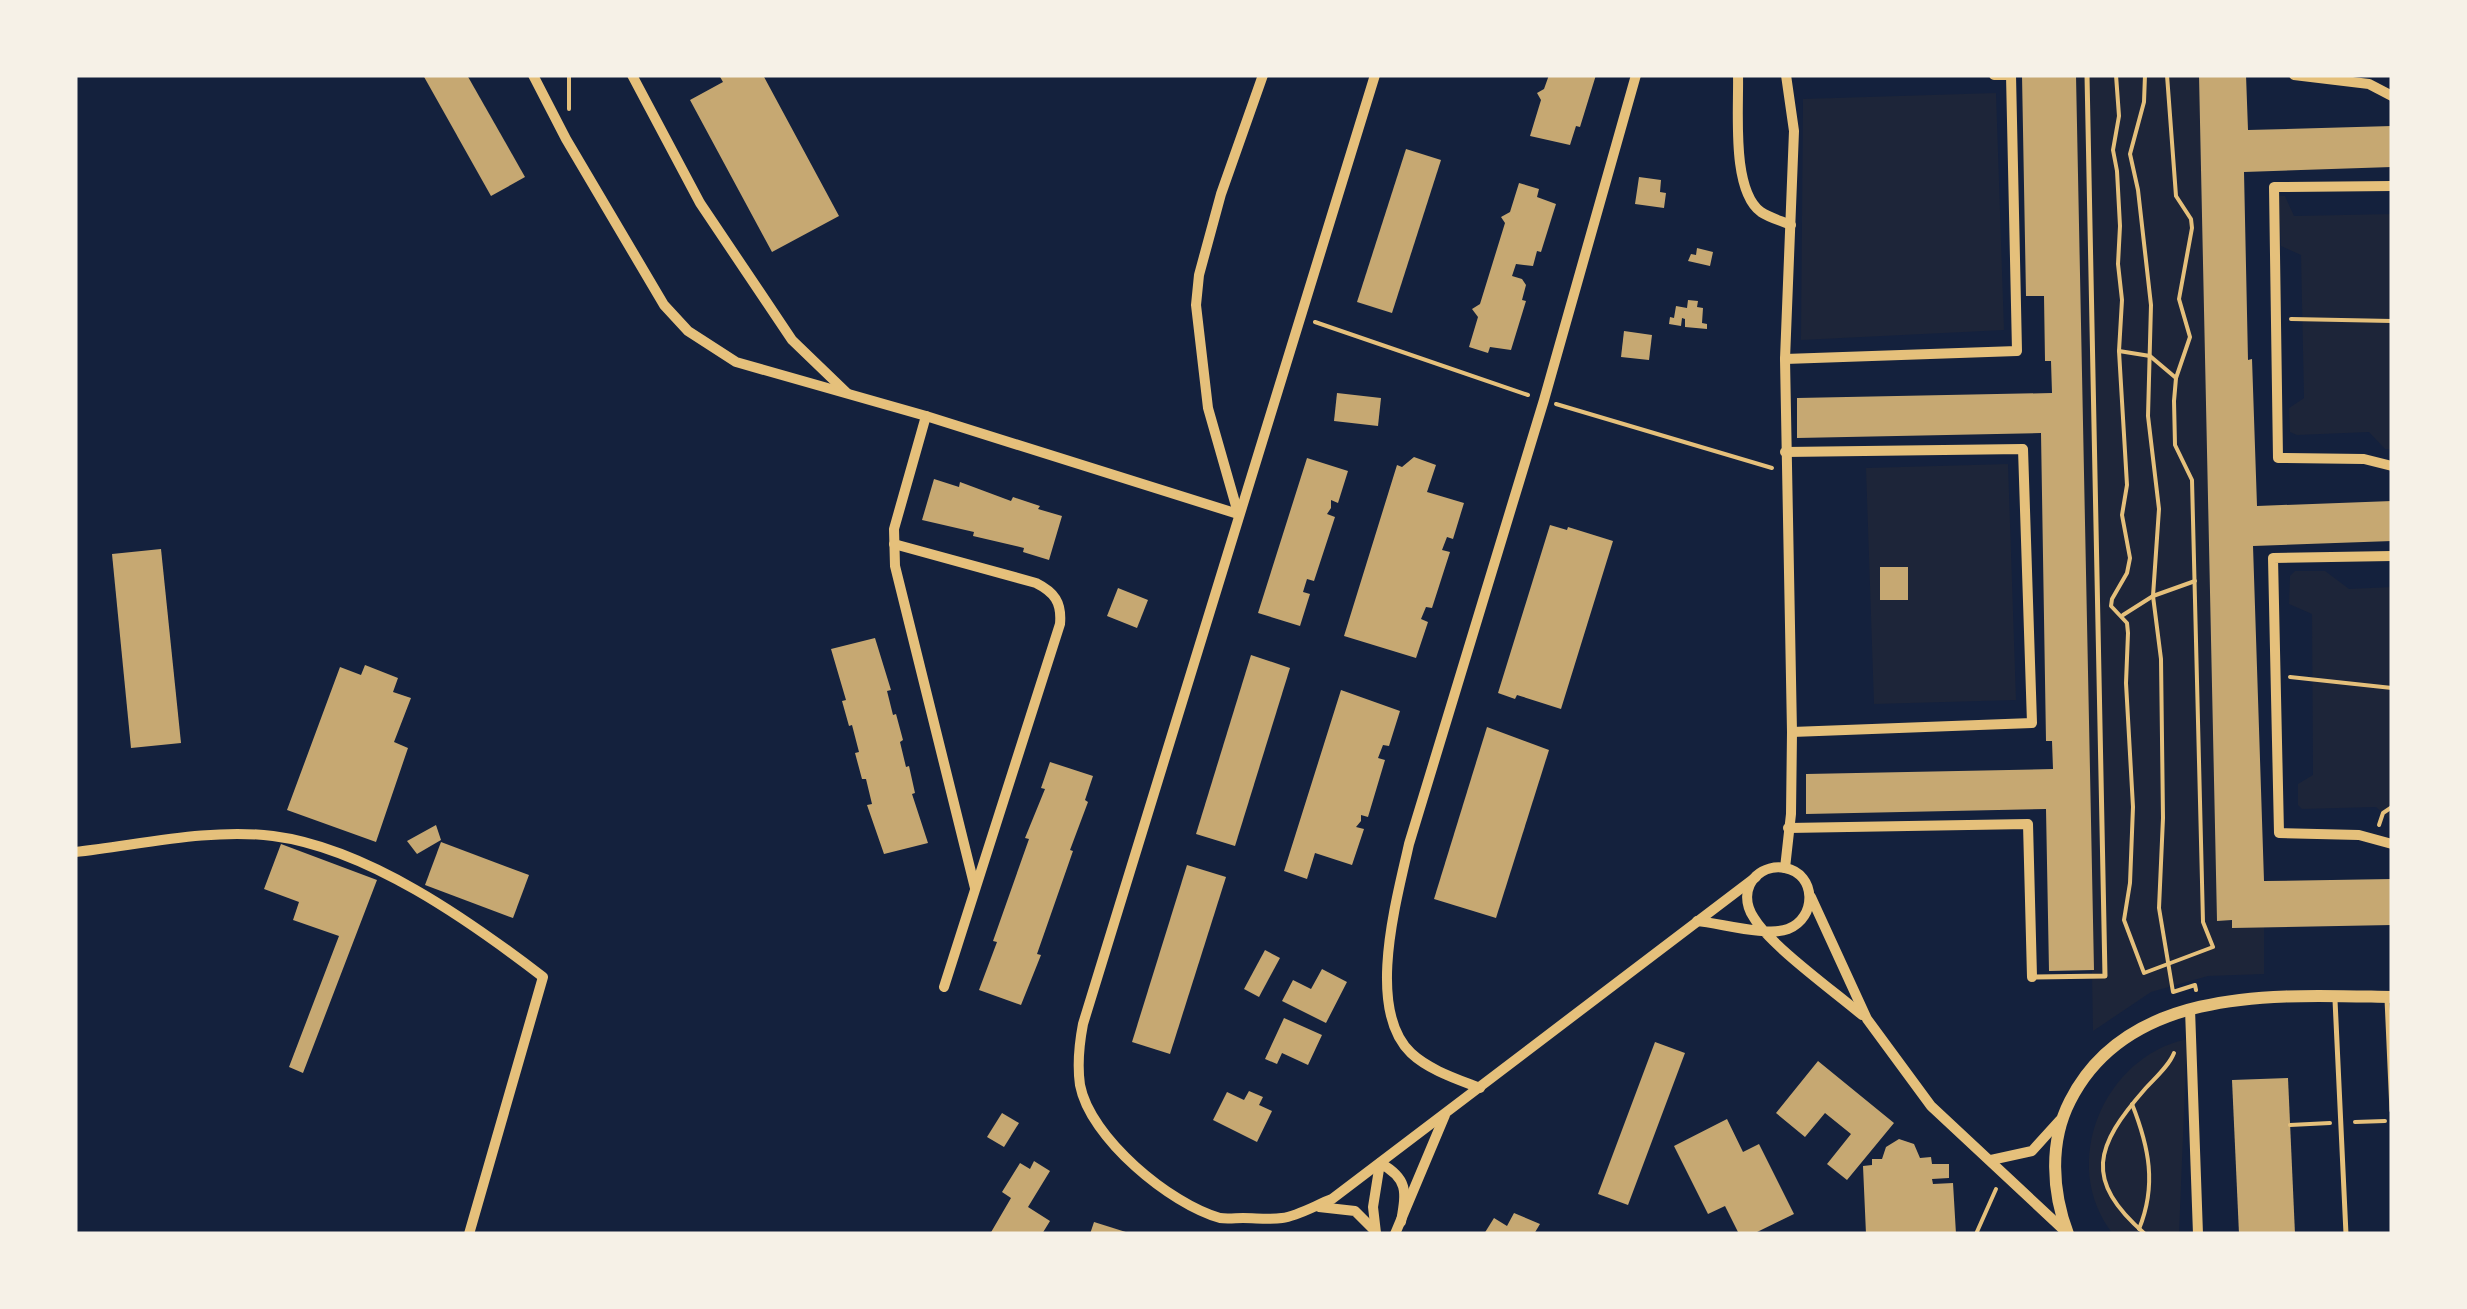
<svg xmlns="http://www.w3.org/2000/svg" width="2467" height="1309" viewBox="0 0 2467 1309" font-family="Spectral,serif">
	<style>
		.green { fill: #1d2539 }
		.building { fill: #c6a872 }
		.lines { fill: none; stroke-linecap: round; stroke-linejoin: round }
		.path { stroke: #e5c07b; stroke-width: 4 }
		.service { stroke: #e5c07b; stroke-width: 5 }
		.minor { stroke: #e5c07b; stroke-width: 10 }
		.tertiary { stroke: #e5c07b; stroke-width: 12 }
	</style>
	<rect width="100%" height="100%" fill="#14213d"/>
	<g class="green">
		<polygon points="2076,75 2199,75 2217,920 2232,920 2232,927 2264,927 2264,974 2208,976 2151,992 2093,1031"/>
		<polygon points="1996,93 2004,330 1801,340 1803,99"/>
		<polygon points="2279,196 2285,196 2294,216 2392,214 2392,449 2385,449 2369,432 2297,435 2290,432 2289,408 2304,398 2301,255 2281,246"/>
		<polygon points="2008,464 2016,700 1874,704 1866,468"/>
		<polygon points="2295,571 2325,571 2349,589 2392,587 2392,821 2376,807 2302,809 2298,805 2298,784 2313,775 2312,614 2289,604 2290,576"/>
		<path d="M2187 1039 2179 1234H2113C2058 1165 2103 1057 2187 1039Z"/>
	</g>
	<g class="building">
		<polygon points="423,75 467,75 525,177 491,196"/>
		<polygon points="719,75 763,75 839,216 772,252 690,100 723,82"/>
		<polygon points="1549,75 1596,75 1580,127 1576,126 1570,145 1530,136 1541,100 1537,93 1544,89"/>
		<polygon points="2022,75 2076,75 2094,970 2049,971 2046,809 1806,814 1806,774 2053,769 2052,741 2046,741 2041,433 1797,438 1797,398 2052,393 2051,361 2045,361 2044,296 2026,296"/>
		<polygon points="2199,75 2246,75 2248,130 2392,126 2392,167 2244,172 2248,360 2252,359 2257,506 2392,501 2392,541 2253,546 2264,881 2392,879 2392,925 2232,928 2232,920 2217,921"/>
		<polygon points="1406,149 1441,160 1392,313 1357,302"/>
		<polygon points="1639,177 1661,180 1660,192 1666,193 1664,208 1635,204"/>
		<polygon points="1519,183 1539,189 1537,197 1556,204 1541,252 1537,251 1533,266 1516,264 1512,276 1522,279 1526,285 1522,300 1526,301 1511,350 1490,347 1488,353 1469,347 1478,317 1472,309 1480,304 1505,223 1501,217 1510,212"/>
		<polygon points="1697,248 1713,252 1710,266 1688,261 1691,254 1696,255"/>
		<polygon points="1688,300 1698,301 1697,307 1703,308 1702,323 1707,324 1707,329 1685,327 1685,319 1682,318 1681,326 1669,324 1670,317 1674,318 1676,306 1687,308"/>
		<polygon points="1624,331 1652,335 1649,360 1621,357"/>
		<polygon points="1337,393 1381,398 1378,426 1334,421"/>
		<polygon points="1414,457 1436,465 1427,492 1464,503 1453,539 1447,537 1442,550 1450,552 1432,608 1426,607 1421,619 1428,622 1416,658 1344,636 1397,465 1402,467"/>
		<polygon points="1307,458 1348,471 1338,503 1331,500 1331,508 1327,514 1335,517 1314,581 1307,579 1303,592 1310,594 1300,626 1258,613"/>
		<polygon points="934,479 959,487 960,482 1011,501 1013,497 1040,506 1038,509 1062,516 1049,560 1023,552 1024,548 973,536 974,532 922,520"/>
		<polygon points="1550,525 1567,530 1568,527 1613,541 1561,709 1517,695 1515,699 1498,693"/>
		<polygon points="161,549 181,743 131,748 112,554"/>
		<rect x="1880" y="567" width="28" height="33"/>
		<polygon points="1118,588 1148,600 1137,628 1107,616"/>
		<polygon points="875,638 891,690 887,691 893,715 896,714 903,740 900,742 906,767 909,766 915,793 912,794 928,843 884,854 867,805 872,804 866,779 862,779 855,753 859,752 852,725 849,726 842,701 846,700 831,649"/>
		<polygon points="1251,655 1290,668 1235,846 1196,834"/>
		<polygon points="365,665 398,678 393,692 411,698 394,742 408,748 376,842 287,810 340,667 361,675"/>
		<polygon points="1341,690 1400,711 1389,746 1383,745 1378,758 1385,760 1368,817 1361,815 1361,821 1356,827 1364,829 1352,865 1315,853 1307,879 1284,871"/>
		<polygon points="1487,727 1549,750 1496,918 1434,899"/>
		<polygon points="1050,762 1093,776 1085,800 1088,802 1070,850 1073,851 1037,954 1041,955 1021,1005 979,990 997,942 993,941 1029,839 1025,838 1045,789 1041,788"/>
		<polygon points="436,825 441,840 417,854 407,841"/>
		<polygon points="441,842 529,875 513,918 425,885"/>
		<polygon points="281,844 377,880 303,1073 289,1067 339,936 293,920 299,902 264,889"/>
		<polygon points="1187,865 1226,877 1170,1054 1132,1042"/>
		<polygon points="1265,950 1280,958 1259,997 1244,989"/>
		<polygon points="1322,969 1347,982 1326,1023 1282,1001 1293,980 1311,989"/>
		<polygon points="1284,1018 1322,1035 1308,1065 1282,1053 1277,1064 1265,1059"/>
		<polygon points="1655,1042 1685,1053 1628,1205 1598,1194"/>
		<polygon points="1818,1061 1894,1123 1847,1180 1827,1164 1851,1134 1825,1113 1805,1137 1776,1113"/>
		<polygon points="2288,1078 2295,1234 2239,1234 2232,1080"/>
		<polygon points="1249,1091 1263,1097 1259,1105 1272,1111 1257,1142 1213,1120 1227,1092 1244,1100"/>
		<polygon points="1002,1113 1019,1123 1004,1147 987,1137"/>
		<polygon points="1727,1119 1743,1152 1759,1144 1794,1214 1753,1234 1739,1234 1725,1206 1708,1214 1674,1146"/>
		<polygon points="1899,1139 1914,1144 1920,1158 1931,1157 1932,1164 1949,1164 1949,1178 1932,1179 1933,1184 1953,1183 1956,1234 1866,1234 1863,1166 1872,1165 1872,1159 1882,1159 1886,1147"/>
		<polygon points="1034,1161 1050,1171 1028,1207 1050,1221 1042,1234 990,1234 1011,1198 1002,1192 1020,1163 1030,1169"/>
		<polygon points="1514,1213 1540,1224 1534,1234 1484,1234 1494,1218 1507,1226"/>
		<polygon points="1094,1222 1129,1233 1128,1234 1090,1234"/>
	</g>
	<g class="lines">
		<g class="path">
			<polyline points="569,75 569,109"/>
			<polyline points="2116,75 2119,116 2113,150 2117,171 2120,226 2118,264 2122,300 2119,351 2127,485 2122,515 2130,558 2127,573 2112,599 2111,606 2127,623 2128,633 2126,683 2133,807 2130,883 2124,920 2144,973 2213,947 2203,922 2192,480 2175,445 2174,401 2176,378 2190,337 2179,299 2192,228 2191,219 2176,196 2167,75"/>
			<polyline points="2145,75 2144,102 2130,154 2138,190 2151,305 2148,416 2159,509 2153,596 2161,659 2163,818 2159,908 2173,992 2195,985 2196,990"/>
			<polyline points="2291,319 2392,321"/>
			<polyline points="1315,322 1528,395"/>
			<polyline points="2119,351 2150,356 2176,378"/>
			<polyline points="1556,404 1772,468"/>
			<polyline points="2123,615 2153,596 2195,581"/>
			<polyline points="2290,677 2392,688"/>
			<polyline points="2379,825 2383,813 2392,807"/>
			<path d="M2132 1104C2149 1147 2157 1185 2139 1229"/>
			<polyline points="2355,1122 2385,1121"/>
			<polyline points="2290,1125 2330,1123"/>
			<polyline points="1976,1234 1996,1189"/>
			<path d="M2145 1234C2083 1180 2095 1146 2145 1089 2155 1078 2169 1066 2174 1053"/>
		</g>
		<g class="service">
			<polyline points="2035,977 2105,976 2087,75"/>
			<polyline points="2387,999 2392,1111"/>
			<polyline points="2335,1000 2346,1234"/>
		</g>
		<g class="minor">
			<polyline points="533,75 566,139 664,305 688,331 736,362 926,416 1238,514"/>
			<polyline points="632,75 700,203 792,340 847,393"/>
			<path d="M1375 75 1083 1024C1079 1045 1077 1064 1080 1085 1090 1138 1170 1204 1220 1218 1227 1219 1236 1218 1243 1218 1256 1218 1270 1220 1282 1218 1298 1216 1316 1205 1332 1199L1756 877"/>
			<path d="M1738 75C1739 110 1731 190 1761 212 1770 218 1782 221 1791 225"/>
			<polyline points="2294,75 2369,84 2392,96"/>
			<polyline points="2392,186 2274,187 2278,458 2364,459 2392,466"/>
			<polyline points="1785,359 2017,351 2011,75 1994,75"/>
			<polyline points="926,416 894,529 895,566 975,888"/>
			<polyline points="1785,452 2023,449 2032,723 1792,732"/>
			<polyline points="1238,513 1208,408 1196,305 1199,275 1221,194 1263,75"/>
			<path d="M894 544 1036 583C1054 592 1062 602 1060 624L944 987"/>
			<polyline points="2392,556 2273,558 2279,833 2359,835 2392,844"/>
			<polyline points="1788,828 2028,824 2032,977"/>
			<path d="M75 852C139 845 209 828 273 836 367 848 470 921 543 977L469 1234"/>
			<polyline points="1785,868 1791,814 1792,732 1785,359 1794,131 1786,75"/>
			<polyline points="1811,897 1867,1019 1931,1106 2067,1233"/>
			<path d="M1697 921C1720 923 1767 937 1788 929 1817 918 1817 874 1785 868 1775 866 1764 869 1756 876 1744 888 1745 905 1754 918 1770 945 1835 992 1862 1015"/>
			<polyline points="2190,1009 2198,1234"/>
			<path d="M1480 1088C1457 1079 1429 1070 1411 1053 1365 1009 1397 899 1409 844L1544 400 1636 75"/>
			<polyline points="1991,1160 2032,1151 2060,1120"/>
			<polyline points="1319,1207 1355,1211 1373,1229"/>
			<path d="M1376 1233 1373 1207 1380 1163C1409 1179 1406 1192 1401 1222"/>
			<polyline points="1395,1234 1445,1115"/>
		</g>
		<path class="tertiary" d="M2068 1234C2052 1192 2049 1142 2070 1101 2129 984 2280 995 2392 997"/>
	</g>
	<rect width="2467" height="1309" fill="none" stroke="#f6f1e7" stroke-width="155"/>
</svg>
